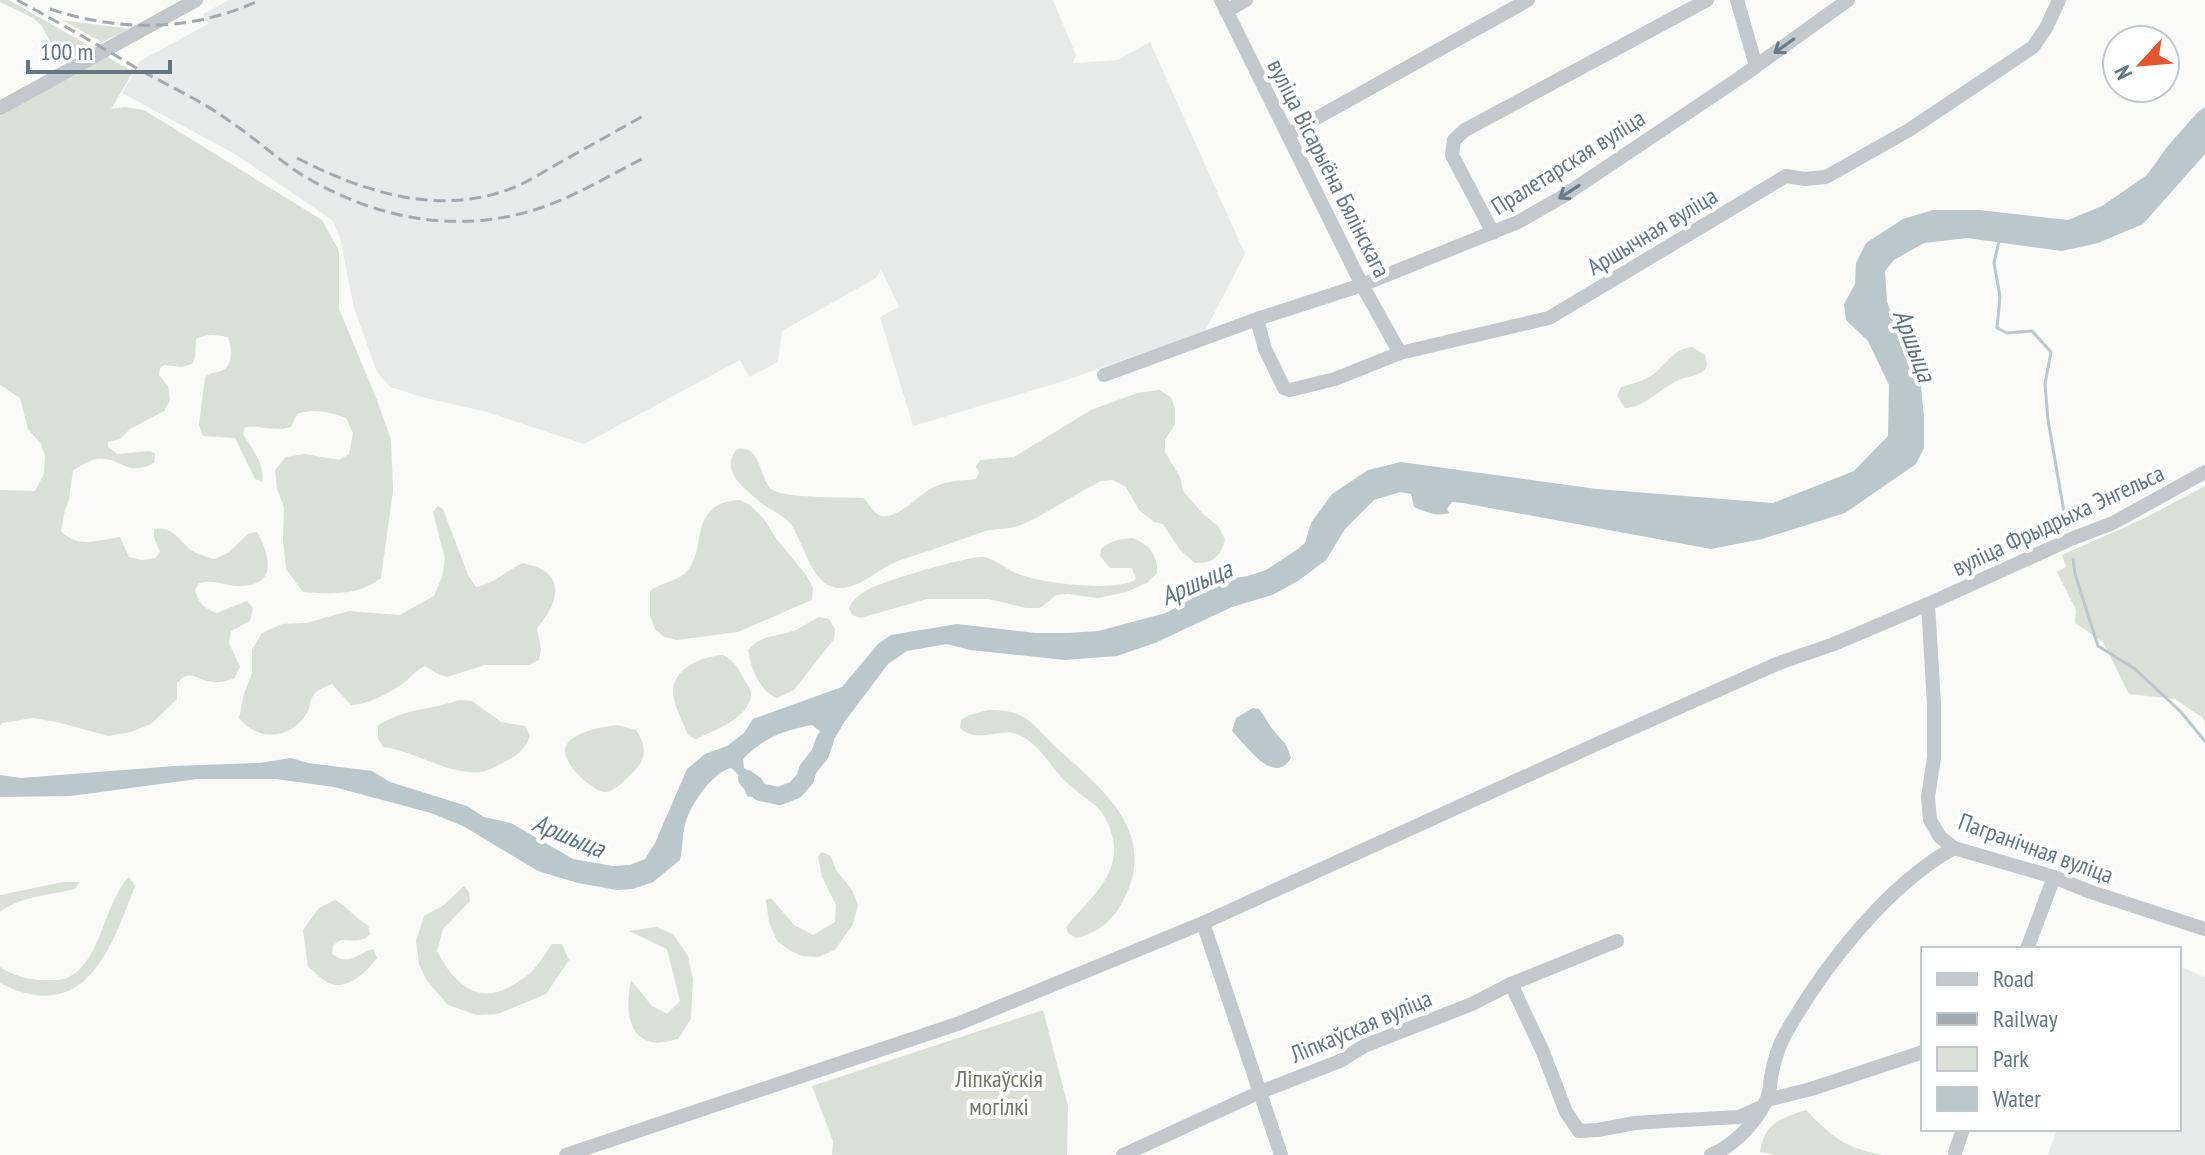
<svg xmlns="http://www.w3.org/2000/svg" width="2205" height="1155" viewBox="0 0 2205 1155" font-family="'PT Sans Narrow',sans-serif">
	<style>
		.built { fill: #e8e9e9 }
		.green { fill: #dadfd7 }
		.water { fill: #bbc7cb }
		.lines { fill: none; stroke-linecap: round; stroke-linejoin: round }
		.stream { stroke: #bbc7cb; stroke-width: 3 }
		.river { stroke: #bbc7cb; stroke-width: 18 }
		.minor { stroke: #c3c8cc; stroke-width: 14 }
		.rail { stroke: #a2aab0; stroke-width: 3; stroke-dasharray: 12 6; stroke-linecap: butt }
		.oneway { stroke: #6a7a87 }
		.labels { text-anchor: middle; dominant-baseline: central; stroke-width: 8; stroke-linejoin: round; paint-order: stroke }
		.street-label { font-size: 24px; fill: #657683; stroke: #fff }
		.park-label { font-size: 24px; fill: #687a64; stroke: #fff }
		.water-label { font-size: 26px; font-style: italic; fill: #60757c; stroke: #fff }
	</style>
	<rect width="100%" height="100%" fill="#fafaf8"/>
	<g class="built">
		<polygon points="229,0 1053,0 1076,55 1073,63 1118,60 1150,42 1245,254 1205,331 1064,381 913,426 880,317 899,307 881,269 876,278 782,331 778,362 749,377 740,360 584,444 487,412 426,398 390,387 377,372 354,308 340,238 332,220 235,154 122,93 140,61 208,24 203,14"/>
		<polygon points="2179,966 2205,977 2205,1155 2048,1155 2057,1129 2179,1129"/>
	</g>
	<g class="green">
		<polygon points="0,0 9,0 93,48 62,62 41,25 33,18 0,2"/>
		<polygon points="62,20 130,29 102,42"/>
		<path d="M106 56 133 72 111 109 125 107 144 110 322 220 339 251V309L377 400 391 440 393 491 381 578C359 596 330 594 303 592L286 569 283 540 284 507 277 489 275 470 286 457 305 454 339 460 349 454 353 433 346 418C329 412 315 408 297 414L291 427C275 432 261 425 245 427L243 434C252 449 265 463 262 482L255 479 235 438 203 436 199 425 205 377C212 371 216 374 223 370 234 364 231 346 228 337 216 335 207 333 196 339L195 358 192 364 182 367 164 365 160 368 159 375 168 386 170 400 164 411 130 429 120 439 108 442V447L117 454 150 451 155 454 154 463C124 478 123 456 97 459 89 460 81 466 73 470L69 499 64 514 61 531C78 549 99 540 120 537L129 557 142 560 155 558 160 552 154 537V529C175 525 179 543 194 552 200 555 208 557 214 559L228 553 249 533 257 532C271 557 278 587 237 586 222 585 217 579 199 583L195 590C199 604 204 608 217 613L247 601 253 608 250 621 231 631 229 643 240 667 234 679C228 680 220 683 214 682 197 682 192 667 177 683V699L151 724 131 732 108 736 57 722 33 718 2 723 0 726V490L35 491 44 474 45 456 41 444 28 429 20 398 0 385V116Z"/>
		<path d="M1692 347 1705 355 1707 365 1705 370C1697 376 1690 376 1681 379 1661 387 1647 407 1625 408L1617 396 1621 387C1631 384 1642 382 1651 376 1666 366 1672 349 1692 347Z"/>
		<path d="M1159 390 1171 397 1175 409V424L1165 440V452L1180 477 1183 491 1204 515 1218 526 1225 539C1221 556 1213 564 1195 563L1180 550 1163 524 1154 522 1139 510 1126 487 1113 480 1101 481C1074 494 1049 513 1021 525 1009 530 999 528 986 531 971 535 956 542 940 547 925 553 909 556 894 563 874 571 852 597 828 585 810 576 802 539 790 523 782 514 770 510 760 502 744 488 719 471 737 449 761 445 759 475 770 488 780 499 847 497 864 498 869 504 874 515 882 516 900 518 917 496 932 488 947 480 960 481 976 479L979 472 976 467 980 460 1014 457 1091 410 1137 393Z"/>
		<polygon points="2205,486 2205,724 2203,718 2175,699 2129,694 2103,642 2075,623 2076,610 2057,572 2066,567 2062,555 2141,520"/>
		<path d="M740 500 750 505 764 519 775 537 806 575 813 588 812 600 738 632 677 640 664 637 655 629 650 615V591C660 583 674 582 684 574 710 553 684 503 740 500Z"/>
		<path d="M438 506 443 509 468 575 476 587C494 584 506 571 523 563 529 565 537 566 543 570 567 585 551 612 537 628L541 649 539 660 529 665H485L447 677 438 674 425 666C416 670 412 676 405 682 392 692 367 705 351 705L332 684C326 687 320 688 315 693 310 698 311 704 308 711 293 739 259 743 239 718L244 694 252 673V650L262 633 282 624 306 623 349 611 400 615 434 596 442 577 445 559 433 512Z"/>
		<path d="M1133 538C1148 544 1159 556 1157 573L1147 583 1126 592 1098 598 1068 594 1056 595 1040 608H1026L989 599H927L860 618 852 615 849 608C853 599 862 592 871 588 888 580 967 556 983 557 994 558 1006 569 1016 573 1037 583 1118 593 1136 579L1132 568H1110L1100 556 1101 549C1111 540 1120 539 1133 538Z"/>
		<path d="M819 617 829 619 835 629 834 639 794 690 777 698C759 691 751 668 748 650 761 634 778 637 796 630 804 626 811 621 819 617Z"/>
		<path d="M723 655C734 661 738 667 744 679 747 684 752 690 751 696 748 719 714 730 696 739L688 735C683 722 674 706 673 693 672 668 703 656 723 655Z"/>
		<path d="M459 700 472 701 501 722 525 726 530 736C525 750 517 756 504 762 497 766 488 771 481 772 447 775 416 751 383 747L378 739V726C400 709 431 710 459 700Z"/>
		<path d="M989 710C1030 710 1031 725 1059 750 1103 789 1157 833 1125 897 1114 920 1100 932 1076 938L1068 933 1066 927C1087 901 1121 876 1113 838 1110 828 1107 819 1100 810 1090 800 1077 792 1067 783 1050 767 1041 745 1019 735 1001 726 977 745 960 728L961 720 969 715Z"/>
		<path d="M617 725 636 730C645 744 648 756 636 769 629 776 617 790 607 792 594 794 558 760 566 746 574 731 602 727 617 725Z"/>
		<polygon points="822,852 831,856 836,870 852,890 858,905 853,924 835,950 818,957 802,956 791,951 777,941 769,922 766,900 771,898 794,925 813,935 835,922 836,905 822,877 818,856"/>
		<path d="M129 877 135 886C110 951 85 1026 0 983V967C13 976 32 981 48 980 54 980 62 980 67 978 101 964 104 902 129 877Z"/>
		<path d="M63 882H79L75 889C51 895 20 896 0 912V895Z"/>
		<path d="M464 886 469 892 470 901 443 929 437 951C455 986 481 1008 518 982 523 978 529 975 533 970 540 963 546 952 552 944H562L569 960 546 994 498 1014 477 1015 448 1005 427 981 419 964 416 941 424 916 444 905Z"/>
		<path d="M335 900C348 907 355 918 368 925L370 934C363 943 351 940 341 940L333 945 332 954C349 966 355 955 373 949L377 958C366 972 348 991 329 983 322 980 314 971 308 967L303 930 319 908Z"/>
		<path d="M656 927 673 934 688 956 693 979 691 1019 678 1039C669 1041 659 1044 651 1042 624 1034 627 1002 631 980L652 1006 667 1014 680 1001 667 949 629 931Z"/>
		<polygon points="1043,1010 1068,1106 1067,1155 832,1155 833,1141 812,1086"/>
		<path d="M1806 1110C1833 1138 1844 1147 1882 1155H1776L1760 1152C1764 1124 1780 1118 1806 1110Z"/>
	</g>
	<g class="water">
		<path d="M2205 107V154L2143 224 2098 243 2062 251 1967 238 1924 243 1894 260 1885 271 1887 302 1900 335 1919 367 1924 417V448L1916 464 1845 513 1762 539 1711 549 1463 503 1452 502 1447 509 1449 513C1437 517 1426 512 1414 507L1411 494 1400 492 1374 500 1345 529 1326 560 1298 581 1272 595 1232 607 1155 643 1117 656 1065 660 970 650 947 644 907 651 888 664 845 721 823 758 818 762 814 760 820 731 812 725C782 731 765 737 743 759L744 768C756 775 768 777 764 795L748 797C741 785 745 779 731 768 714 771 691 804 686 821 682 833 683 847 680 860L653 882 633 889 617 890 578 883 538 871 463 826 431 813 334 787 276 779H197L71 796 0 797V775L21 778 175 766 259 763 291 758 308 763 372 771 390 782 467 806 484 817 511 823 573 859 613 866 630 865 645 859 655 843 687 769 705 754 727 746 744 733 753 719 842 687 878 644 891 635 957 624 1035 633H1068L1098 631 1166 613 1227 579 1248 576 1266 570 1298 549 1305 543 1311 523 1332 494 1368 470 1401 462 1597 489 1773 503 1854 471 1888 436 1889 385 1868 341 1846 320 1844 304 1855 284 1856 263 1866 243 1903 219 1933 210H1979L2068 220 2102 206 2147 175 2167 147 2197 113Z"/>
		<path d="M1253 708 1259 709C1265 716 1268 724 1274 731 1284 744 1285 739 1291 758 1274 787 1246 745 1232 731L1236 718Z"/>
	</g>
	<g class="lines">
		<g class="stream">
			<polyline points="1999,241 1994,263 2000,296 1997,328 2007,333 2032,331 2051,352 2045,384 2048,420 2067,529"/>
			<polyline points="2073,559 2075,574 2098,646 2135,669 2180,711 2205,741"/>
		</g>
		<polyline class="river" points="747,779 760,792 779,796 795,790 805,779 808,769 820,754 825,740"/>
		<g class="minor">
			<polyline points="1221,0 1362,285 1400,353"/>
			<polyline points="1737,0 1756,66"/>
			<polyline points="1226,11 1246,0"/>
			<polyline points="0,108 196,0"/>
			<polyline points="1288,134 1528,0"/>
			<polyline points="1493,233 1452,155 1454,140 1465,130 1707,0"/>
			<polyline points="1257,319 1265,349 1284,388 1290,390 1335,379 1400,353 1549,318 1786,176 1805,179 1826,177 1909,130 2033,47 2046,28 2059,0"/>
			<polyline points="1104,375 1257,319 1362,285 1518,222 1562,197 1741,77 1848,0"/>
			<polyline points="1928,604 1934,704 1934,758 1928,797 1930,820 1940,837 1954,848 2054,877 2088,891 2205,929"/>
			<polyline points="1203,923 1281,1155"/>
			<polyline points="2027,949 2054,877"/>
			<polyline points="1511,984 1543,1052 1566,1112 1579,1131 1598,1130 1635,1123 1665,1121 1739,1117 1761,1107"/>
			<polyline points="1767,1100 1811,1089 1923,1052"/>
			<polyline points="1955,1153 1963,1129"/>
			<polyline points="566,1155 960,1023 1203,923 1599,743 1779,663 1834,644 1928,604 2071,539 2113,523 2205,472"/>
			<polyline points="1123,1155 1258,1093 1340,1061 1364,1046 1472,1004 1511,984 1617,941"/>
			<path d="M1711 1155C1735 1145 1755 1123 1766 1101 1770 1094 1770 1084 1771 1077 1774 1061 1779 1044 1787 1031 1824 966 1888 884 1954 848"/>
		</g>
		<g class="rail">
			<path d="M17 0C56 21 95 43 133 66 164 84 199 99 228 120 252 136 273 155 296 171 371 219 460 237 546 206 579 194 612 174 644 158"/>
			<path d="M50 9C119 32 193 32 260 0"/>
			<path d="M297 158C361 191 434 215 504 191 524 185 541 173 559 163 588 147 616 131 645 115"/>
		</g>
	</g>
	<defs><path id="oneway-shaft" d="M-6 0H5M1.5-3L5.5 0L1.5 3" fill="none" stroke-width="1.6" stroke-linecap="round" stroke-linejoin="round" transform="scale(2)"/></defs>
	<g class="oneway">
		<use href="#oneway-shaft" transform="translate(1784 46) rotate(144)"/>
		<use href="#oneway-shaft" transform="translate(1569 192) rotate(147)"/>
	</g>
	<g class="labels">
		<g class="street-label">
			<text transform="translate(1568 162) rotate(-32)">Пралетарская вуліца</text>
			<text transform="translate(1329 168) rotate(63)">вуліца Вісарыёна Бялінскага</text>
			<text transform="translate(1652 231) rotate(-31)">Аршычная вуліца</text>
			<text transform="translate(2058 520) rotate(-25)">вуліца Фрыдрыха Энгельса</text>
			<text transform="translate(2036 848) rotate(20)">Пагранічная вуліца</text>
			<text transform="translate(1361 1026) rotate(-23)">Ліпкаўская вуліца</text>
		</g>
		<g class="park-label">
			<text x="999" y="1078">Ліпкаўскія<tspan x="999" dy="28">могілкі</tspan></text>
		</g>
		<g class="water-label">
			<text transform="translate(1915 345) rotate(69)">Аршыца</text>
			<text transform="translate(1196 582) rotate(-24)">Аршыца</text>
			<text transform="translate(569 835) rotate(22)">Аршыца</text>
		</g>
	</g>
	<rect x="1921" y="947" width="260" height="184" fill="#ffffff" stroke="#c1c8cd" stroke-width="2"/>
	<rect x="1937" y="973" width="40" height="12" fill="#c3c8cc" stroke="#c1c8cd" stroke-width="2"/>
	<text x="1993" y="987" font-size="24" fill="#657683">Road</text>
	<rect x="1937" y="1013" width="40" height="12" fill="#a2aab0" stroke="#c1c8cd" stroke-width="2"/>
	<text x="1993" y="1027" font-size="24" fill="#657683">Railway</text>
	<rect x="1937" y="1047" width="40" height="24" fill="#dadfd7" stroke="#c1c8cd" stroke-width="2"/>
	<text x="1993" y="1067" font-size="24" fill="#657683">Park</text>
	<rect x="1937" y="1087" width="40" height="24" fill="#bbc7cb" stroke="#c1c8cd" stroke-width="2"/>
	<text x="1993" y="1107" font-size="24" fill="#657683">Water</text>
	<g transform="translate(2141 64) rotate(244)"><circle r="38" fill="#ffffff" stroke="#c1c8cd" stroke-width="2"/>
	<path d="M0-6L14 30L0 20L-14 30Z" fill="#e4572e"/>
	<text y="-12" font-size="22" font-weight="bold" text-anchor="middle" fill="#657683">N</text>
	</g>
	<path d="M28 60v12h142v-12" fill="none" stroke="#657683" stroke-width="4"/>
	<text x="40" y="60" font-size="24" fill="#657683" stroke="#ffffff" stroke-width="6" paint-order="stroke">100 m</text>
</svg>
